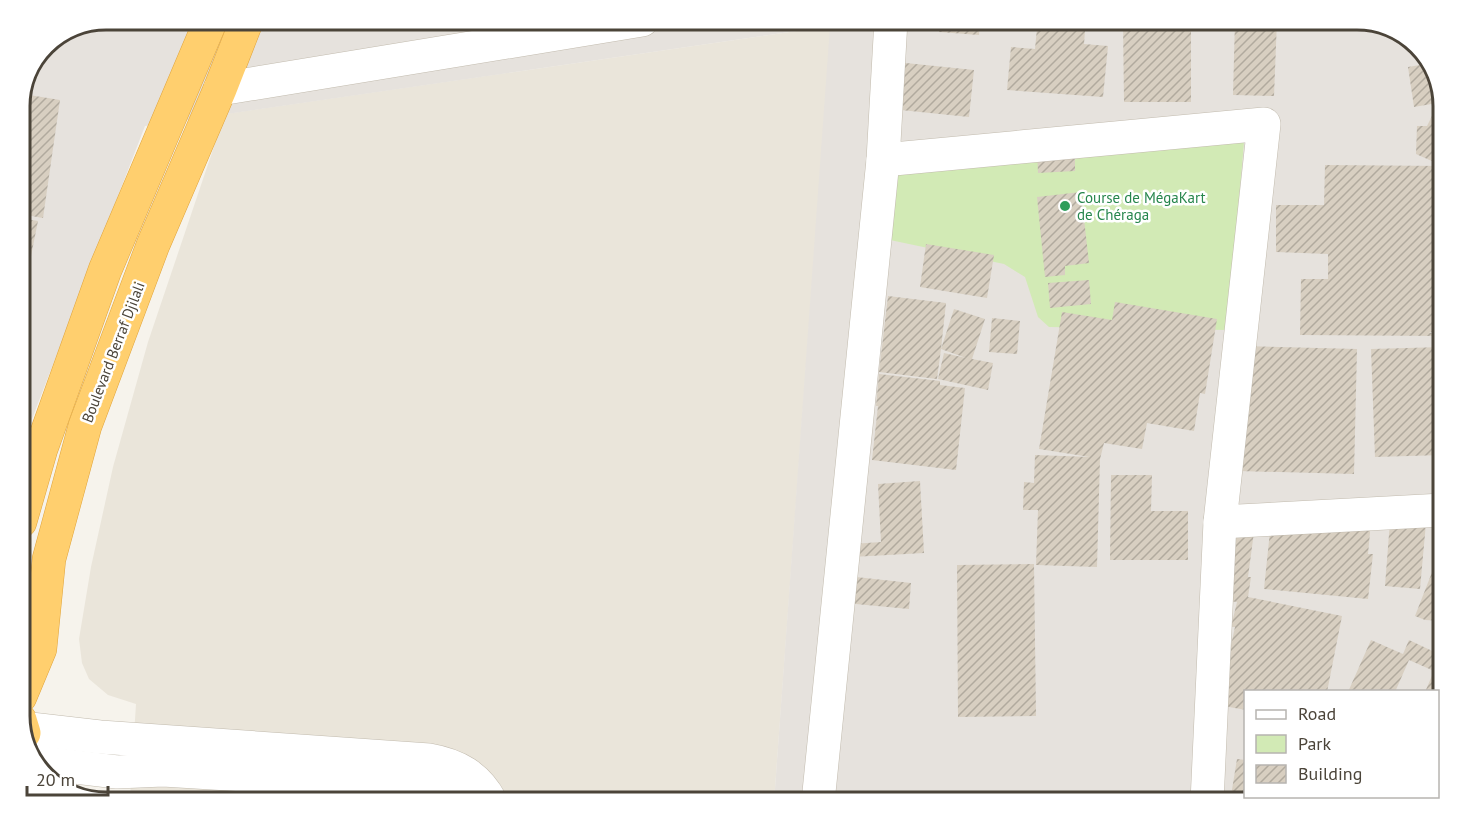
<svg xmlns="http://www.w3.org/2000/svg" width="1463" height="822" viewBox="0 0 1463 822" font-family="'PT Sans',sans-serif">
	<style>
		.residential { fill: #eae5da }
		.industrial { fill: #e6e2dd }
		.park { fill: #d2eab5 }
		.building { fill: url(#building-hatch) }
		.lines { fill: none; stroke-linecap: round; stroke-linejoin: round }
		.minor-casing { stroke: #c2bbae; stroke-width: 34 }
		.highway-casing { stroke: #e0a43c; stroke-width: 34 }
		.minor { stroke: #fff; stroke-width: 33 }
		.highway { stroke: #ffcf6e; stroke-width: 33 }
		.leisure-dot { fill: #2e9e5b; stroke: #fff; stroke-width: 2 }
		.labels { text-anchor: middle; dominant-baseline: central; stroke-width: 5; stroke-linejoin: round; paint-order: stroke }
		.leisure-label { font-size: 15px; fill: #27864d; stroke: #fff; text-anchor: start }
		.street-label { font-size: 15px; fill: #4b4439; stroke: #fff }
		.rim { fill: none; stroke: #4b4439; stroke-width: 3 }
	</style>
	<defs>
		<pattern id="building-hatch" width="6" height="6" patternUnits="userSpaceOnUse" patternTransform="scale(1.5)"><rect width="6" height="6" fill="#d8cfc1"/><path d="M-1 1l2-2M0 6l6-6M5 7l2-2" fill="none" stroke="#b1aa9e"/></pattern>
	</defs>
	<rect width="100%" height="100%" fill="#f6f3ec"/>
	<polygon class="residential" points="831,26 774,802 124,802 130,798 136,704 108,695 89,679 82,663 79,639 91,567 113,467 148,342 225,114"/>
	<polygon class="industrial" points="106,20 1357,20 1400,31 1432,63 1443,101 1443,716 1438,739 1438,692 1246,692 1246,796 1379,797 1357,802 774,802 830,26 145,126 20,450 20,101 45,45"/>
	<polygon class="park" points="1244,142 1228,330 1049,327 1038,317 1025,277 1004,264 890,240 893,172"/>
	<g class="building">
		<polygon points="940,20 980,20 979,35 939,32"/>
		<polygon points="1123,20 1191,20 1191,102 1124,102"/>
		<polygon points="1235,20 1277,20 1274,96 1233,95"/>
		<polygon points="1037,28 1085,31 1084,44 1108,46 1103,97 1007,90 1011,47 1035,49"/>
		<polygon points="896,62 974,70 969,117 891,109"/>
		<polygon points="1432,63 1443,102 1414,107 1408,67"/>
		<polygon points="23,94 60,100 43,218 20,214 20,101"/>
		<polygon points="1438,104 1443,104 1443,332 1429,332 1437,336 1300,335 1301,279 1328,279 1328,254 1276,252 1276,205 1324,205 1325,165 1443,166 1416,154 1417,126 1427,126"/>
		<polygon points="1075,148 1075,171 1038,173 1037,150"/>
		<polygon points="1081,192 1089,263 1065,266 1065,275 1045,277 1037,197"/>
		<polygon points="20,218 38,221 21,306 20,306"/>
		<polygon points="926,244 994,255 987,298 920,287"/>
		<polygon points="1089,280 1091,304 1050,308 1048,283"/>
		<polygon points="888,296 946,303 941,349 954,309 985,319 972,359 993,363 988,390 938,379 944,353 966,358 941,349 937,379 879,372"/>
		<polygon points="1115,302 1217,319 1205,394 1200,393 1194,431 1147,423 1142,449 1104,443 1100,459 1097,567 1036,565 1038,510 1023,510 1024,482 1034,483 1035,455 1090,457 1039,449 1062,312 1112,320"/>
		<polygon points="992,318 1020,321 1017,354 989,352"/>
		<polygon points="1241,346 1357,349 1354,474 1238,471"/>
		<polygon points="1443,347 1443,455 1375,457 1371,349"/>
		<polygon points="879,374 940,381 940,385 965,388 956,470 872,460 878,406 876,406"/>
		<polygon points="1111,475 1152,475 1151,511 1188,511 1188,560 1110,560"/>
		<polygon points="920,481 924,553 852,557 852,544 881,542 878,484"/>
		<polygon points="1391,508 1427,512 1420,589 1385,586"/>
		<polygon points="1272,512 1371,522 1368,554 1373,554 1368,599 1264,589"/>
		<polygon points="1229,529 1254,532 1248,577 1251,577 1248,597 1342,616 1327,692 1246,692 1246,710 1218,705 1235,627 1231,627 1237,602 1220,600"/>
		<polygon points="1443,544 1443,621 1425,620 1415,616"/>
		<polygon points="1034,564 1036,716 958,717 957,565"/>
		<polygon points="847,576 911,583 909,609 845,603"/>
		<polygon points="1371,640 1403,654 1409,640 1443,656 1443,716 1438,736 1438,692 1425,692 1434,671 1409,660 1395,692 1348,692"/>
		<polygon points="1237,759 1246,760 1246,796 1272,796 1271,802 1230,802"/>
	</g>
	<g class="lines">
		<g class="minor-casing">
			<g id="minor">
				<polyline points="220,89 642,20"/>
				<polyline points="883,160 1264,124 1220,522 1207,802"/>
				<polyline points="1220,522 1443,510"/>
				<path d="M22 728 100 737 429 760C457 765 477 776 491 802"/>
				<path d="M34 762 117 772 163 770 411 785C428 787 442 791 456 802"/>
				<polyline points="818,802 883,160 891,20"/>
			</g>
		</g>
		<g class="highway-casing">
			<g id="highway">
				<polyline points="20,522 41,449 105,270 211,20"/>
				<polyline points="20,697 40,649 49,559 85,426 153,245 220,89 247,20"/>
				<polyline points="20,720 24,733"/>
			</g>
		</g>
		<use href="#minor" class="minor"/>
		<use href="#highway" class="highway"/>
	</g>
	<circle class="leisure-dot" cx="1065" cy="206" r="6"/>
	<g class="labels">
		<g class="leisure-label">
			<text x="1077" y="197">Course de MégaKart<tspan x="1077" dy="17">de Chéraga</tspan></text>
		</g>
		<g class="street-label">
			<text transform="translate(113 352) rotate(-69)">Boulevard Berraf Djilali</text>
		</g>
	</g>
	<path d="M0 0H1463V822H0ZM106 30H1357A76 76 0 0 1 1433 106V716A76 76 0 0 1 1357 792H106A76 76 0 0 1 30 716V106A76 76 0 0 1 106 30Z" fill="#fff" fill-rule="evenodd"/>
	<path class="rim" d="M106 30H1357A76 76 0 0 1 1433 106V716A76 76 0 0 1 1357 792H106A76 76 0 0 1 30 716V106A76 76 0 0 1 106 30Z"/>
	<rect x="1244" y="690" width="195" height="108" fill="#ffffff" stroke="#b7b4b0" stroke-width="1.5"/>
	<rect x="1256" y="710" width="30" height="9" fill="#ffffff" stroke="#b7b4b0" stroke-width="1.5"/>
	<text x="1298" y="720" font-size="18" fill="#4b4439">Road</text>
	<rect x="1256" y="735" width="30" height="18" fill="#d2eab5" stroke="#b7b4b0" stroke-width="1.5"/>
	<text x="1298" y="750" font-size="18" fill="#4b4439">Park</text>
	<rect x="1256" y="765" width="30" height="18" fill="url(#building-hatch)" stroke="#b7b4b0" stroke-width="1.5"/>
	<text x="1298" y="780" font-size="18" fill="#4b4439">Building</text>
	<path d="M27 786v9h81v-9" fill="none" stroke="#4b4439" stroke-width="3"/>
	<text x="36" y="786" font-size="18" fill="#4b4439" stroke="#ffffff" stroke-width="4.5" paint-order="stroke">20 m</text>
</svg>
